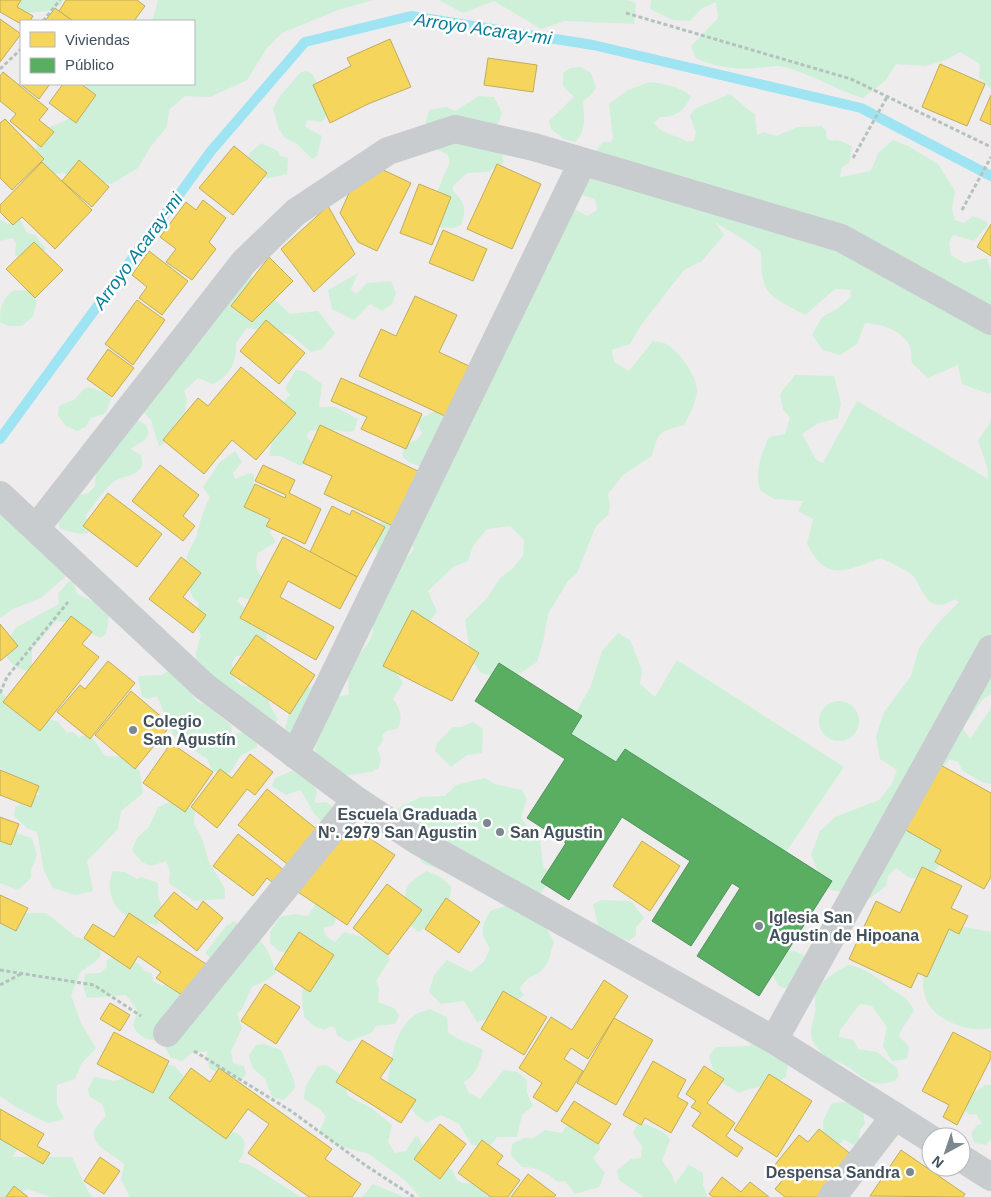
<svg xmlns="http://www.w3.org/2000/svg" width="991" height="1197" viewBox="0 0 991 1197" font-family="Arial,sans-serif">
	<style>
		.green { fill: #cef0d9 }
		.homes { fill: #f6d55c; stroke: #c0ad5c }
		.public { fill: #5aae61; stroke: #53925f }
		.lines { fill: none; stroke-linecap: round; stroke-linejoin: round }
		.stream { stroke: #9ee4f2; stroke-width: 10 }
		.path { stroke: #b4c2bd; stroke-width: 3; stroke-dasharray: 4 2.5; stroke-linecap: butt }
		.minor { stroke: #c8ccce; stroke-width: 28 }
		.poi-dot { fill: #7e878e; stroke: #fff; stroke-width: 2 }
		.labels { text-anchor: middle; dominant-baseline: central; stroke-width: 5; stroke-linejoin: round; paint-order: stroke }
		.poi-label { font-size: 16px; font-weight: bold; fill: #42505b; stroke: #fff; text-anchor: start }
		.water-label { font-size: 18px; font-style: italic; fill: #037f98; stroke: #fff }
	</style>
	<rect width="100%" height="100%" fill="#eeecec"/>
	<g class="green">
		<path d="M13 0H63V1C53 15 38 10 24 14L18 12Z"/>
		<polygon points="158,0 373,0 338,10 282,33 267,48 247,80 210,97 185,96 169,110 167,127 151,146 138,168 111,184 63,173 46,175 35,158 39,131 65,121 81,109 85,84 194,84 194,21 152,21"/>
		<polygon points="439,0 627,0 636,3 634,24 565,21 541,29 494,1 463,13"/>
		<path d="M651 0H991V89L979 77 980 64 960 52 946 60 925 66 896 64 886 80 863 98C836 90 812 74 784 67 776 64 765 68 757 68 736 70 715 67 696 58L691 46 718 18 716 2 701 9 690 21 673 20 650 9Z"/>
		<path d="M581 67 591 73 596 88 591 95 583 101C584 116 587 131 575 142L564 139 551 129 549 121 574 97 563 86V73L570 68Z"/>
		<polygon points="307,71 312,74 331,108 322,122 307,120 305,127 322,136 317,156 312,159 296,143 285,138 279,129 273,109 280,96 301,72"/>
		<path d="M650 82C665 84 679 86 691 96 684 111 677 117 660 117L654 123C662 135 676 134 687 142L694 141 696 132 690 116 694 109 730 94 755 115 757 135 763 132 776 136 798 127 822 126 826 131 827 139 832 141 838 140 852 146 849 163 842 167 840 177 871 171 878 153 893 140 908 146 938 164 955 191 952 209 955 220 964 223 973 216 986 221 988 225 974 241 953 235 949 243 951 255 964 263 987 258 991 271V391L989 394 962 384 958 365 928 378 912 363C911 358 912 351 910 347 903 330 881 324 865 323L857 344 840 355 823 350 812 335 822 317 837 309 851 297 850 290 835 289 805 315C769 295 761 297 761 252L749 243 715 222 724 235 702 261 684 270 641 325 630 344 612 350 614 362 629 371 653 341C656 342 661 342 664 343 677 348 698 377 697 391 696 403 689 415 684 425 660 431 658 432 652 456L623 475 608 494 610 507 608 515 596 526 577 573 568 581 548 614 543 642 537 662 513 678 503 679 481 673 471 659 465 620 488 597 500 578 513 568 523 556 524 540 510 526 487 529 473 546 468 561 453 567 428 591 437 612 393 666 403 683 393 699C400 708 404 719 397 729L387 731 382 735 383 741 377 749 381 758 379 768 371 772 341 776 315 755 316 741H295L285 729 293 697 315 684 327 703 340 696 349 695 347 668C355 658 374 642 373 627 373 624 369 619 368 616L393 573 414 549 411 541 380 559 372 540 386 510 406 513 538 274 548 268 553 249 573 208 587 216 597 210 595 199 581 195 586 163 603 142H611L613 138 609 104 628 90Z"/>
		<path d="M479 96 494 97 502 113 496 129 504 163 487 172 467 173 453 186V191C465 203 467 209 461 225L454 228 436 227 429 210 450 162 447 154 438 150 423 135 429 110 446 107 455 111Z"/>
		<path d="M261 143 278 151 280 156 288 158 287 174C265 179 260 183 247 161L250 153Z"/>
		<polygon points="17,216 21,220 27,233 35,235 46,249 27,261 15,255 16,243 13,238 0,241 0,219 8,224"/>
		<path d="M247 273C263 286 275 301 290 314L318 311 335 333 322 349 311 352 290 334 247 328 236 343C237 363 230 375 213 384L198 378 184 391 187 400 182 428 159 447 151 420 137 405Z"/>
		<polygon points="358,273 351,289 356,294 367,283 391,281 396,293 392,304 382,311 370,304 354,320 332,309 328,290"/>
		<path d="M14 290 30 291 37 302 33 316 22 326H8L0 322C0 307 2 299 14 290Z"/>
		<path d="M296 370 304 371 322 384 319 407H335L358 419 354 431C346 433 340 430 332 430 324 431 319 432 311 430L306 436 317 448 301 466 280 456H269L278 407 290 395 285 388Z"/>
		<path d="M795 375 834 376 841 403 838 418 819 423 802 434 816 460 823 463 857 401 988 479 987 466 978 441 991 421V694L982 700 963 728 970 739 991 708V784L982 782 963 771 958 762 950 759 939 772V838L944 859 929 878H910L896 868 888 876 886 886 869 899 825 888 811 855 820 831 835 817 879 800 892 784 897 770 880 759 876 737 884 712 911 676 919 648 938 623 959 602 955 599C930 615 924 594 915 578 912 572 887 561 881 558 863 563 839 579 821 564 815 559 811 550 807 544L813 519 798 511 803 501 774 499 760 490C755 471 761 454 769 437L785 434 790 418 783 409 780 394Z"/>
		<polygon points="89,387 106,393 111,399 106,413 91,418 85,427 77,431 66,426 58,416 59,406 75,399 85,388"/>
		<polygon points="439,409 451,415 433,447 428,448 425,461 419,466 409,462 402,456 405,444 417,440 422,433 416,421"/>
		<path d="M134 418 146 425 149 433 145 440 130 449 141 455C142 460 143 465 140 469 132 478 119 476 112 483 101 493 95 505 85 516L90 525 88 533 80 534 60 529 58 517 71 496 89 493 95 486 96 470Z"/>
		<path d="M235 451 242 462 233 473 235 479 250 473 254 474V494L275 522 270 533 276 542 258 553C253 569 258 574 270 584L260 602 240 597 237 602 262 620 267 638 253 654 236 656 232 663 235 680 241 685 266 690 270 706 278 719 272 729 196 663V652L201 635 192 617 199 604C186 593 182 567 189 551 191 546 194 542 196 537 200 523 203 510 210 497L203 487 219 463Z"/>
		<polygon points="0,503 67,575 41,598 13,609 0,618"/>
		<path d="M73 580 77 594 110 609 106 634 100 638 72 623 56 621 32 649V671C16 670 12 665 3 651L15 628 59 604 58 594 69 581Z"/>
		<polygon points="618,633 630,640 642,670 640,684 655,697 677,660 844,767 781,859 615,770 566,737 569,724 590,688 602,651"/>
		<polygon points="169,670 195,689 192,695 199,703 205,704 232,726 231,732 234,734 245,732 258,737 257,747 240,756 231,772 224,775 213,771 207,759 173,735 157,696 148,699 142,697 138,676 162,675"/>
		<polygon points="0,688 11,708 58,722 67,733 72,732 79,737 90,734 105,756 129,757 140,772 143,793 121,811 118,829 87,861 93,891 76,895 53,888 44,871 37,832 27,828 14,816 15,807 40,794 29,782 16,779 0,768"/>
		<circle cx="839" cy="721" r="20"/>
		<polygon points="473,722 483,729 482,753 467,755 451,767 435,751 437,743 453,727 461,727"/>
		<path d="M295 770 315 784 317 794 314 800 316 803 326 802 338 810 322 821C309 811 310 802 300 790L286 795 272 786 275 778Z"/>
		<polygon points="485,778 495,784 522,790 527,799 521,817 530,831 540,837 543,867 553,874 540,895 458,876 422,863 394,810 421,797 445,796 456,785"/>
		<polygon points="174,800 195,810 194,824 202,838 209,862 225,889 225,899 194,901 169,883 170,871 166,861 151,866 142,862 132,850 137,838 149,827 158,807"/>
		<polygon points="0,828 32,838 37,855 31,870 31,878 18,890 0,883"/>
		<path d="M113 871 124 872 137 879 141 877 158 883V896L164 912 157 925C150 923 143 923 137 921 115 914 104 891 113 871Z"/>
		<path d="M427 871 440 877 451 886C453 905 434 922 419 932L403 921C410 890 395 891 427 871Z"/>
		<polygon points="318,900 337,912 334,925 323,928 326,936 335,942 344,932 373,940 390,959 376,981 379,987 378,1002 394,1008 399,1016 395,1024 376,1026 371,1033 348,1042 337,1035 335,1027 330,1026 325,1030 314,1026 304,1017 302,996 303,979 293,955 279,951 270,943 270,932 280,917 294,914 308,916"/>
		<polygon points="602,900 631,901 644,918 636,927 636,935 629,941 599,929 593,904"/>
		<path d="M508 905 542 920 554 942C550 952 550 963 541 971 532 979 528 974 520 989L524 995 500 1015 477 1022 464 1001 441 1004 429 992 434 975 447 960 471 972 484 962 490 948C479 932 481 928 490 911Z"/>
		<polygon points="0,913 46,913 76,937 99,943 101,955 94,963 81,971 71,995 81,1023 96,1048 81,1064 75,1079 57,1085 57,1104 64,1119 48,1123 19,1109 0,1096"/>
		<path d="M234 921C258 934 269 947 276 973L267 980 252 987 242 1009 237 1014 242 1028 231 1051 233 1063 244 1066 246 1075 235 1083 209 1068 207 1051 192 1053 182 1061 171 1058 165 1048 168 1035 217 987 228 980V968L217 964 205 953 226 926Z"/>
		<path d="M940 922 991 932V1028C976 1031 963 1028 950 1022 905 1000 927 958 940 922Z"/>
		<path d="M794 951 806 956 795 989C777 988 778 987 771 970L781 952Z"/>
		<path d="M116 954 138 963 145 971 152 973 153 981 162 986 168 983 185 993 160 1041C146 1040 138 1037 133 1025L138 1011 126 995 87 998 83 986 85 974 100 973 107 967 106 961Z"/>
		<path d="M848 965C865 968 875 976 889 987 902 997 904 993 914 1010 910 1019 900 1028 899 1037L909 1046 907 1059 892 1061 883 1046 887 1027 872 1006 860 1004 840 1030 839 1037 853 1040 858 1049 877 1052 897 1068 899 1075 895 1081C870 1088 866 1079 847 1066 839 1062 829 1060 823 1054 806 1037 811 1031 815 1012 816 1006 814 998 816 992 819 981 838 971 848 965Z"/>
		<path d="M430 1009 447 1017 448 1032C458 1041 472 1043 483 1050 480 1063 476 1075 464 1082L468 1092 480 1099 504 1070 518 1072 527 1081V1093L533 1106 522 1115 517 1137H497L487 1150 471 1144 459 1124 441 1115 427 1123 415 1114 408 1100 387 1087C391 1064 393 1029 415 1015 419 1012 426 1011 430 1009Z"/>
		<polygon points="758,1042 788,1062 786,1077 772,1085 749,1089 739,1093 716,1079 709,1056 716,1047 748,1046"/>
		<polygon points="264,1044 281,1050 294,1080 295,1088 284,1100 272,1097 265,1079 253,1068 249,1056 256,1045"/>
		<path d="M161 1064 175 1066 227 1129 240 1135 245 1142 243 1155 238 1162 250 1165 301 1197H130L121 1180 124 1164C108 1150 76 1140 106 1117L103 1105 89 1096 88 1089 94 1077 115 1081Z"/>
		<polygon points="326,1065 343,1076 348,1096 371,1108 392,1125 388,1142 395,1153 406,1151 414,1138 418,1136 425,1151 442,1165 452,1170 457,1180 463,1183 481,1184 503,1197 420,1197 406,1181 369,1154 337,1145 319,1132 326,1117 321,1110 304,1099 305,1087 318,1066"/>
		<polygon points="985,1085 991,1085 991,1139 986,1145 975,1143 971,1134 977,1125 982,1124 976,1114 970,1115 962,1108 967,1097"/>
		<polygon points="842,1102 853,1103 863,1110 865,1124 860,1130 859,1142 854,1145 844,1140 836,1147 823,1140 823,1121 832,1103"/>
		<path d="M570 1121 599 1138 600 1149 593 1158 605 1173 599 1187 575 1194 565 1181 558 1182C547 1173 537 1167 522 1167L511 1155 512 1144 524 1138H534L545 1130 562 1133Z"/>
		<polygon points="639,1121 665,1133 670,1140 662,1160 672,1175 675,1184 689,1165 703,1173 703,1185 708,1197 644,1197 619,1180 617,1170 631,1159 641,1158 642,1146 633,1133"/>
		<path d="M0 1133 20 1146 12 1157H72C78 1168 85 1190 93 1197H52L27 1189 15 1197H0Z"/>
		<polygon points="373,1184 404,1197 362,1197"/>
	</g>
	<g class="homes">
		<polygon points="0,0 21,0 17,7 33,16 30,21 21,21 21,24 0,12"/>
		<polygon points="66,0 137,0 145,6 134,21 73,21 59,11"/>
		<polygon points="55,8 73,21 45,21"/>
		<polygon points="0,19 21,34 0,62"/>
		<polygon points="390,39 411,87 368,104 330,123 313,85 351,66 347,58"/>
		<polygon points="488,58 537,65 533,92 484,85"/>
		<polygon points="940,64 985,84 967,126 922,107"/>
		<polygon points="3,72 48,109 39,120 54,132 41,147 10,121 16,114 0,101 0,76"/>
		<polygon points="21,82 21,84 50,84 39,99 20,84"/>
		<polygon points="63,84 81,84 96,95 76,123 49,103"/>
		<polygon points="991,95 991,125 980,120"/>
		<polygon points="5,119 44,159 12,190 0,178 0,123"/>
		<polygon points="234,146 267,173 233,215 199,188"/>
		<polygon points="79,160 109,187 92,207 62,181"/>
		<polygon points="42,162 92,210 55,249 22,217 13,225 0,212 0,205"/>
		<polygon points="497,164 541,184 512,249 467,229"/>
		<polygon points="379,168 411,183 377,251 358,242 340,213 354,182"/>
		<polygon points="419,184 451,197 432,245 400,233"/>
		<polygon points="203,200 226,218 209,242 216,249 192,280 166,262 176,249 160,237 186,202 196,210"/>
		<polygon points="328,206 355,254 314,292 281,249"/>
		<polygon points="991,224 991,256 977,247"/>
		<polygon points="443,230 487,249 473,281 429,263"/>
		<polygon points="34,242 63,270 35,298 6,269"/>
		<polygon points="149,251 188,281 162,315 139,298 147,287 132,275"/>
		<polygon points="269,257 293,281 252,322 231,306"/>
		<polygon points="415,296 457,315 439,352 469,366 445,416 359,376 381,329 396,336"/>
		<polygon points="137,300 165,320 133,365 105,344"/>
		<polygon points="266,320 305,353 279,384 240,351"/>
		<polygon points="108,349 134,368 112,397 87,379"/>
		<polygon points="241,367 296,413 256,460 232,440 204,474 163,440 198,398 208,406"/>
		<polygon points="341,378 422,414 406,449 361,429 367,417 331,401"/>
		<polygon points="320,425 420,472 395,527 324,494 332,476 303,463"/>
		<polygon points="160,465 199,495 183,516 195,526 183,541 132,501"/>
		<polygon points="263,465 295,480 289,493 321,509 305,544 266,526 270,519 244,507 255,484 285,498 286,495 255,481"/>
		<polygon points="108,493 162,534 137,567 83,526"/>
		<polygon points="332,506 350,515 352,510 385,527 357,577 310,552"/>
		<polygon points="283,537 357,577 340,609 288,581 280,597 334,627 316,660 240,618"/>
		<polygon points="181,557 201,573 183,597 206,615 193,633 149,599"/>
		<polygon points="412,610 479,653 452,701 383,666"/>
		<polygon points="71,616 92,632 82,644 99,657 40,731 3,702"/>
		<polygon points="0,624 18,646 0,661"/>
		<polygon points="256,635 315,675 290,714 230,673"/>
		<polygon points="108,661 135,683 90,739 57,712 80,685 85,689"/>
		<polygon points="131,691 171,725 135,769 95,735"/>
		<polygon points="171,743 213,772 185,812 143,783"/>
		<polygon points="250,754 273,772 255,795 247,789 217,828 191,807 220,769 232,778"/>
		<polygon points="937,763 991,793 991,877 984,889 935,862 941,850 902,828"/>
		<polygon points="0,770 39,786 31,807 0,795"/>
		<polygon points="267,789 319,831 291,867 238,825"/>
		<polygon points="0,817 19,824 11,845 0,841"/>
		<polygon points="345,822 395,855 347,925 298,892"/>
		<polygon points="238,834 285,871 274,884 267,878 253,896 213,866"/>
		<polygon points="642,841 680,866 650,911 613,886"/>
		<polygon points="922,867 962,886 951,908 968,916 959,934 949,929 927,977 918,973 911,988 849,959 876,901 900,913"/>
		<polygon points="387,884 422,910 388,955 353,928"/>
		<polygon points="174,892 197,910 203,901 223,918 197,951 154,916"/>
		<polygon points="0,895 28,908 16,931 0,923"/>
		<polygon points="446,898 480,922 459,953 425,929"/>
		<polygon points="129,913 209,966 188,999 156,978 161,972 138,956 130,969 84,938 93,924 114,937"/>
		<polygon points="299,932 334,955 310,992 275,969"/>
		<polygon points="604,980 628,996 588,1059 571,1048 564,1059 583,1071 557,1112 533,1097 542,1083 519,1068 551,1017 572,1030"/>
		<polygon points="265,984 300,1007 276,1044 241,1021"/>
		<polygon points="503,991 547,1017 524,1055 481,1029"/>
		<polygon points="110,1003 130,1015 120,1031 100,1019"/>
		<polygon points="614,1018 653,1040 616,1105 577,1083"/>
		<polygon points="114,1032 169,1061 153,1093 97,1064"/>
		<polygon points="953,1032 991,1052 991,1058 957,1125 943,1117 949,1105 922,1091"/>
		<polygon points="362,1040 393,1059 380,1078 416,1100 401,1123 336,1082"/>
		<polygon points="653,1061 686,1080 677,1097 688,1103 671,1133 645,1118 641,1125 623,1115"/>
		<polygon points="704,1066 724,1079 707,1103 735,1123 726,1136 743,1148 737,1157 692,1126 701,1113 691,1107 696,1101 686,1094"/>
		<polygon points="191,1068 210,1082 219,1068 332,1149 325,1159 361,1184 352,1197 309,1197 248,1153 269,1124 248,1109 226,1139 169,1098"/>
		<polygon points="769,1074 812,1101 777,1157 734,1130"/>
		<polygon points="574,1101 611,1124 598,1144 561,1121"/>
		<polygon points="0,1109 44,1134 37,1146 50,1153 43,1164 0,1139"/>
		<polygon points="440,1124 466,1144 440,1179 414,1159"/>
		<polygon points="819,1129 852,1155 819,1197 785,1197 775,1189 786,1176 774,1166 799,1135 808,1142"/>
		<polygon points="482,1140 503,1156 497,1164 520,1180 508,1197 491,1197 458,1173"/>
		<polygon points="901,1150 965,1194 963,1197 870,1196"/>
		<polygon points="100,1157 120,1171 104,1194 84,1181"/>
		<polygon points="528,1174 556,1195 554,1197 511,1197"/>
		<polygon points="722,1177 741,1192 750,1182 769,1197 713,1197 709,1194"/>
		<polygon points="14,1186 28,1197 6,1197"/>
	</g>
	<polygon class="public" points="499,663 582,716 571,734 616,762 625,749 832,881 759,996 697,956 740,888 732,883 691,946 652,921 690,861 622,817 569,900 541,882 566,843 527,818 565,759 475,701"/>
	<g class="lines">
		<polyline class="stream" points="0,439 211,151 305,42 411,16 593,45 861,108 991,176"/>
		<g class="path">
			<polyline points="626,13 851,79 991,147"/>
			<polyline points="43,21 60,0"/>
			<polyline points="0,69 21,49"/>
			<polyline points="853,158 887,97"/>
			<polyline points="962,210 991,157"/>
			<polyline points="0,693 7,677 68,602"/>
			<polyline points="0,970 94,985 141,1016"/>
			<polyline points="0,985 21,974"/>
			<polyline points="194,1051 291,1111 365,1165 414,1197"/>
		</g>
		<g class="minor">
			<polyline points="0,495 204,686 356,800 418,841 774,1040 931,1139"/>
			<polyline points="36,528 244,262 296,212 388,151 455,129 534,147 841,238 991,321"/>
			<polyline points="295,755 582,163"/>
			<polyline points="167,1033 356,800"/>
			<polyline points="774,1040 991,649"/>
			<polyline points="961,1158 991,1177"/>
			<polyline points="832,1197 895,1116"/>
		</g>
	</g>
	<g class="poi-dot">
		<circle cx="133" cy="730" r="5"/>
		<circle cx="487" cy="823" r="5"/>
		<circle cx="500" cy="832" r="5"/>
		<circle cx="759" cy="926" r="5"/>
		<circle cx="910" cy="1172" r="5"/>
	</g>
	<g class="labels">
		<g class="poi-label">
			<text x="143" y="721">Colegio<tspan x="143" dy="18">San Agustín</tspan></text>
			<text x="477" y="814" text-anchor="end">Escuela Graduada<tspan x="477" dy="18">Nº. 2979 San Agustin</tspan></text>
			<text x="510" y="832">San Agustin</text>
			<text x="769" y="917">Iglesia San<tspan x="769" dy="18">Agustin de Hipoana</tspan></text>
			<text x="900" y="1172" text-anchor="end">Despensa Sandra</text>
		</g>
		<g class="water-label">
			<text transform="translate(483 29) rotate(8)">Arroyo Acaray-mi</text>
			<text transform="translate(138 251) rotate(-54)">Arroyo Acaray-mi</text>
		</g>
	</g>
	<rect x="20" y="20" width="175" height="65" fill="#ffffff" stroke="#b3b9bd"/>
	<rect x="30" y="32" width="25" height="15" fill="#f6d55c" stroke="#b3b9bd"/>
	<text x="65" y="45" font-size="15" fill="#42505b">Viviendas</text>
	<rect x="30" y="58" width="25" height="15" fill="#5aae61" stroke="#b3b9bd"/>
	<text x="65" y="70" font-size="15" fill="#42505b">Público</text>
	<g transform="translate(946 1152) rotate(220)"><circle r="24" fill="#ffffff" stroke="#b3b9bd"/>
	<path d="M0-4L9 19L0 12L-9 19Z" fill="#7e878e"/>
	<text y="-8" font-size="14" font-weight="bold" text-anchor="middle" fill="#42505b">N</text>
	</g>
</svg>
